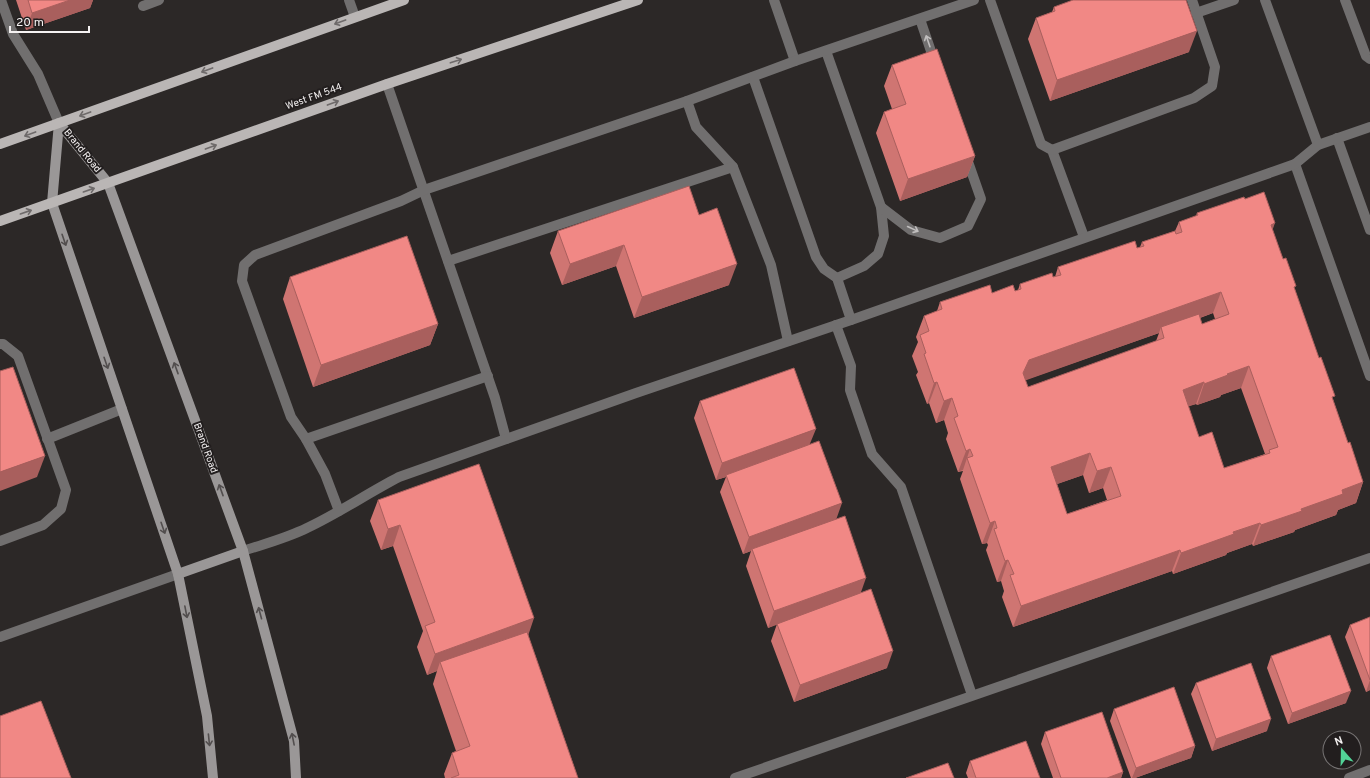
<svg xmlns="http://www.w3.org/2000/svg" width="1370" height="778" viewBox="0 0 1370 778" font-family="Overpass,sans-serif">
	<style>
		.lines { fill: none; stroke-linecap: round; stroke-linejoin: round }
		.service { stroke: #716f6f; stroke-width: 10 }
		.minor { stroke: #716f6f; stroke-width: 10 }
		.secondary { stroke: #9a9797; stroke-width: 10 }
		.primary { stroke: #bab6b5; stroke-width: 10 }
		.wall { fill: #cf7572; fill-rule: evenodd }
		.shaded-wall { fill: #a95f5d }
		.building { fill: #f18885; stroke: #a95f5d; fill-rule: evenodd }
		.oneway { stroke: #6e6a6a }
		.oneway2 { stroke: #c0bebe }
		.oneway3 { stroke: #524e4e }
		.labels { text-anchor: middle; dominant-baseline: central; stroke-width: 4; stroke-linejoin: round; paint-order: stroke }
		.street-label { font-size: 10px; fill: #f5f2f2; stroke: #221e1e }
	</style>
	<rect width="100%" height="100%" fill="#2c2827"/>
	<g class="lines">
		<g class="service">
			<polyline points="1,0 13,34 38,74 59,123"/>
			<polyline points="349,0 355,17"/>
			<polyline points="774,0 795,61"/>
			<polyline points="990,0 1041,144 1052,150 1084,237"/>
			<polyline points="1265,0 1318,145"/>
			<polyline points="1345,0 1366,56 1370,59"/>
			<polyline points="143,6 159,0"/>
			<polyline points="1196,13 1234,0"/>
			<polyline points="920,19 935,63"/>
			<polyline points="826,51 881,207 884,236 878,254 864,266 837,278"/>
			<polyline points="387,84 495,398 506,439"/>
			<polyline points="687,101 696,127 733,167 771,265 788,341"/>
			<polyline points="1337,138 1370,230"/>
			<polyline points="1052,150 1194,98 1212,86 1215,67 1192,0"/>
			<polyline points="1295,164 1370,376"/>
			<polyline points="881,207 911,230 940,238 968,226 981,199 966,156"/>
			<polyline points="448,261 733,167"/>
			<polyline points="851,320 1295,164 1318,145 1370,127"/>
			<polyline points="836,325 851,366 850,390 872,454 901,487 972,695"/>
			<polyline points="0,344 3,344 18,356 66,490 61,509 43,525 0,541"/>
			<polyline points="47,439 122,409"/>
			<polyline points="306,439 488,376"/>
			<polyline points="339,511 325,474 306,439 291,417 242,281 244,265 255,255 401,201 424,190 687,101 795,61 974,0"/>
			<path d="M243 551C264 544 287 538 307 528 339 513 368 493 399 477L636 393 851 320 837 278 824 269 816 257 753 77"/>
			<polyline points="0,637 178,574"/>
			<polyline points="735,778 1370,558"/>
		</g>
		<polyline class="minor" points="1349,778 1370,770"/>
		<g class="secondary">
			<polyline points="59,123 108,183 243,551 294,741 296,778"/>
			<polyline points="59,123 52,203 178,574 207,716 213,778"/>
			<polyline points="178,574 243,551"/>
		</g>
		<g class="primary">
			<polyline points="0,144 404,0"/>
			<polyline points="0,221 387,84 638,0"/>
		</g>
	</g>
	<g class="wall">
		<polygon points="16,0 93,0 90,8 26,30"/>
		<polygon points="1054,7 1189,52 1050,101 1028,39 1036,18 1052,12"/>
		<polygon points="892,65 975,156 967,177 900,201 876,133 884,112 892,109 884,86"/>
		<path d="M1245 199 1272 230 1295 290 1348 443 1363 482 1356 503 1338 510 1336 515 1295 530 1294 532 1253 546 1252 544 1227 553 1226 555 1173 574 1172 571 1013 627 1002 597 1004 591 1001 581 997 582 986 550 988 545 987 543 982 544 960 479 963 471 958 472 946 439 948 433 944 420 936 423 929 403 927 404 916 375 918 372 912 356 918 342 916 337 924 316 937 311 940 302 992 293 1015 291 1018 290 1020 284 1055 277 1058 267 1137 248 1140 247 1142 242 1175 231 1179 222 1196 216 1197 213ZM1213 313 1215 319 1202 324 1200 318ZM1159 333 1156 341 1028 387 1025 380ZM1241 388 1265 454 1224 468 1199 437 1188 406 1196 404 1197 405 1220 397 1221 395ZM1083 475 1089 493 1103 488 1107 500 1067 514 1057 484Z"/>
		<polygon points="699,215 729,285 634,318 616,266 562,285 550,253 558,231"/>
		<polygon points="290,277 438,324 430,345 313,387 283,299"/>
		<polygon points="700,401 810,444 887,668 794,702 771,641 777,624 768,628 746,566 751,551 743,554 720,492 726,477 716,480 694,418"/>
		<polygon points="378,500 528,635 578,778 445,778 444,774 452,753 456,751 433,684 437,671 427,675 417,647 423,631 393,546 381,550 370,521"/>
		<polygon points="1370,617 1370,690 1366,692 1345,637 1350,625"/>
		<polygon points="1271,656 1346,703 1288,724 1267,668"/>
		<polygon points="1196,683 1267,731 1212,751 1191,694"/>
		<polygon points="1114,709 1195,746 1191,758 1135,778 1131,778 1110,721"/>
		<polygon points="1045,732 1123,772 1121,778 1053,778 1041,744"/>
		<polygon points="970,761 1040,778 968,778 966,773"/>
	</g>
	<g class="shaded-wall">
		<polygon points="70,0 93,0 90,8 26,30 32,13"/>
		<polygon points="1197,31 1189,52 1050,101 1057,80"/>
		<polygon points="975,156 967,177 900,201 908,179"/>
		<polygon points="1275,223 1267,245 1271,225"/>
		<polygon points="624,245 616,266 562,285 570,264"/>
		<polygon points="737,264 729,285 634,318 642,297"/>
		<polygon points="1221,292 1213,313 1162,331 1161,327 1159,333 1021,382 1023,373 1029,360"/>
		<polygon points="438,324 430,345 313,387 321,365"/>
		<polygon points="1249,366 1241,388 1221,395 1220,397 1197,405 1204,384 1227,374"/>
		<polygon points="937,382 929,403 927,404 934,383"/>
		<polygon points="1204,382 1196,404 1175,411 1183,390"/>
		<polygon points="952,398 944,420 936,423 944,401"/>
		<polygon points="816,429 809,446 726,475 726,477 716,480 722,463"/>
		<polygon points="970,449 963,470 958,472 966,451"/>
		<polygon points="1090,453 1083,475 1043,489 1051,467"/>
		<polygon points="45,456 37,477 0,491 0,472"/>
		<polygon points="1111,467 1103,488 1089,493 1097,471"/>
		<polygon points="1363,482 1356,503 1338,510 1336,515 1295,530 1294,532 1253,546 1261,525 1301,509 1342,490"/>
		<polygon points="842,503 836,520 752,549 751,551 743,554 749,537"/>
		<polygon points="995,521 987,543 982,544 990,523"/>
		<polygon points="1260,523 1252,544 1227,553 1226,555 1173,574 1181,553 1233,532"/>
		<polygon points="400,525 393,546 381,550 388,529"/>
		<polygon points="1180,550 1172,571 1013,627 1021,606"/>
		<polygon points="1008,560 1001,581 997,582 1005,561"/>
		<polygon points="866,578 860,595 768,628 774,611"/>
		<polygon points="534,618 527,639 440,662 437,671 427,675 435,654"/>
		<polygon points="893,651 887,668 794,702 800,685"/>
		<polygon points="1370,680 1370,690 1366,692"/>
		<polygon points="1351,691 1346,703 1288,724 1292,713"/>
		<polygon points="1271,719 1267,731 1212,751 1216,739"/>
		<polygon points="1195,746 1191,758 1135,778 1132,778 1136,768"/>
		<polygon points="1123,772 1121,778 1107,778"/>
	</g>
	<g class="building">
		<polygon points="28,0 70,0 32,13"/>
		<polygon points="1073,0 1186,0 1197,31 1057,80 1036,18 1055,11 1054,7"/>
		<polygon points="937,49 975,156 908,179 884,112 906,104 892,65"/>
		<polygon points="689,186 699,215 717,208 737,264 642,297 624,245 570,264 558,231"/>
		<path d="M1264 192 1275 223 1271 225 1283 259 1286 258 1296 286 1294 287 1319 358 1321 357 1335 396 1332 397 1348 443 1350 442 1363 482 1342 490 1343 494 1301 509 1302 511 1261 525 1260 523 1233 532 1234 534 1181 553 1180 550 1021 606 1010 575 1014 574 1008 560 1005 561 994 529 997 528 995 521 990 523 967 458 973 456 970 449 966 451 954 418 958 416 952 398 944 401 937 382 934 383 924 354 926 353 920 335 929 331 924 316 942 309 940 302 990 285 992 293 1013 285 1015 291 1021 289 1020 284 1052 273 1053 277 1061 275 1058 267 1135 241 1137 248 1144 246 1142 242 1175 231 1176 234 1182 232 1179 222 1198 215 1197 213 1244 197 1245 199ZM1221 292 1229 314 1202 324 1199 314 1161 327 1164 338 1028 387 1023 373 1029 360ZM1249 366 1278 447 1269 450 1270 453 1224 468 1212 432 1199 437 1183 390 1204 382V384L1228 375 1227 374ZM1090 453 1097 471 1111 467 1121 496 1067 514 1051 467Z"/>
		<polygon points="407,236 438,324 321,365 290,277"/>
		<polygon points="13,367 45,456 0,472 0,371"/>
		<polygon points="794,368 816,429 722,463 700,401"/>
		<polygon points="819,441 842,503 749,537 726,475"/>
		<polygon points="479,464 534,618 435,654 425,626 435,622 400,525 388,529 378,500"/>
		<polygon points="845,516 866,578 774,611 752,549"/>
		<polygon points="871,589 893,651 800,685 777,624"/>
		<polygon points="1370,617 1370,680 1350,625"/>
		<polygon points="527,632 578,778 451,778 459,775 452,753 470,746 440,662"/>
		<polygon points="1330,635 1351,691 1292,713 1271,656"/>
		<polygon points="1251,663 1271,719 1216,739 1196,683"/>
		<polygon points="1174,687 1195,746 1136,768 1114,709"/>
		<polygon points="41,701 71,778 0,778 0,716"/>
		<polygon points="1102,712 1123,772 1107,778 1061,778 1045,732"/>
		<polygon points="1026,741 1040,778 976,778 970,761"/>
		<polygon points="948,763 954,778 906,778"/>
	</g>
	<defs><path id="oneway-shaft" d="M-6 0H5M1.5-3L5.5 0L1.5 3" fill="none" stroke-width="1.6" stroke-linecap="round" stroke-linejoin="round"/></defs>
	<g class="oneway">
		<use href="#oneway-shaft" transform="translate(340 22) rotate(160)"/>
		<use href="#oneway-shaft" transform="translate(456 61) rotate(-18)"/>
		<use href="#oneway-shaft" transform="translate(207 70) rotate(160)"/>
		<use href="#oneway-shaft" transform="translate(333 103) rotate(-20)"/>
		<use href="#oneway-shaft" transform="translate(85 114) rotate(160)"/>
		<use href="#oneway-shaft" transform="translate(30 134) rotate(160)"/>
		<use href="#oneway-shaft" transform="translate(211 147) rotate(-20)"/>
		<use href="#oneway-shaft" transform="translate(89 190) rotate(-19)"/>
		<use href="#oneway-shaft" transform="translate(26 212) rotate(-19)"/>
	</g>
	<g class="oneway2">
		<use href="#oneway-shaft" transform="translate(928 41) rotate(-109)"/>
		<use href="#oneway-shaft" transform="translate(913 229) rotate(25)"/>
	</g>
	<g class="oneway3">
		<use href="#oneway-shaft" transform="translate(64 240) rotate(71)"/>
		<use href="#oneway-shaft" transform="translate(106 363) rotate(71)"/>
		<use href="#oneway-shaft" transform="translate(176 368) rotate(-110)"/>
		<use href="#oneway-shaft" transform="translate(221 490) rotate(-110)"/>
		<use href="#oneway-shaft" transform="translate(163 528) rotate(71)"/>
		<use href="#oneway-shaft" transform="translate(186 612) rotate(79)"/>
		<use href="#oneway-shaft" transform="translate(260 613) rotate(-105)"/>
		<use href="#oneway-shaft" transform="translate(293 739) rotate(-101)"/>
		<use href="#oneway-shaft" transform="translate(209 740) rotate(84)"/>
	</g>
	<g class="labels">
		<g class="street-label">
			<text transform="translate(314 97) rotate(-20)">West FM 544</text>
			<text transform="translate(82 151) rotate(51)">Brand Road</text>
			<text transform="translate(205 448) rotate(70)">Brand Road</text>
		</g>
	</g>
	<g transform="translate(1342 750) rotate(340)"><circle r="19" fill="#221e1e" stroke="#767373"/>
	<path d="M0-3L7 15L0 10L-7 15Z" fill="#52d397"/>
	<text y="-6" font-size="11" font-weight="bold" text-anchor="middle" fill="#f5f2f2">N</text>
	</g>
	<path d="M10 26v6h79v-6" fill="none" stroke="#f5f2f2" stroke-width="2"/>
	<text x="16" y="26" font-size="12" fill="#f5f2f2" stroke="#221e1e" stroke-width="3" paint-order="stroke">20 m</text>
</svg>
